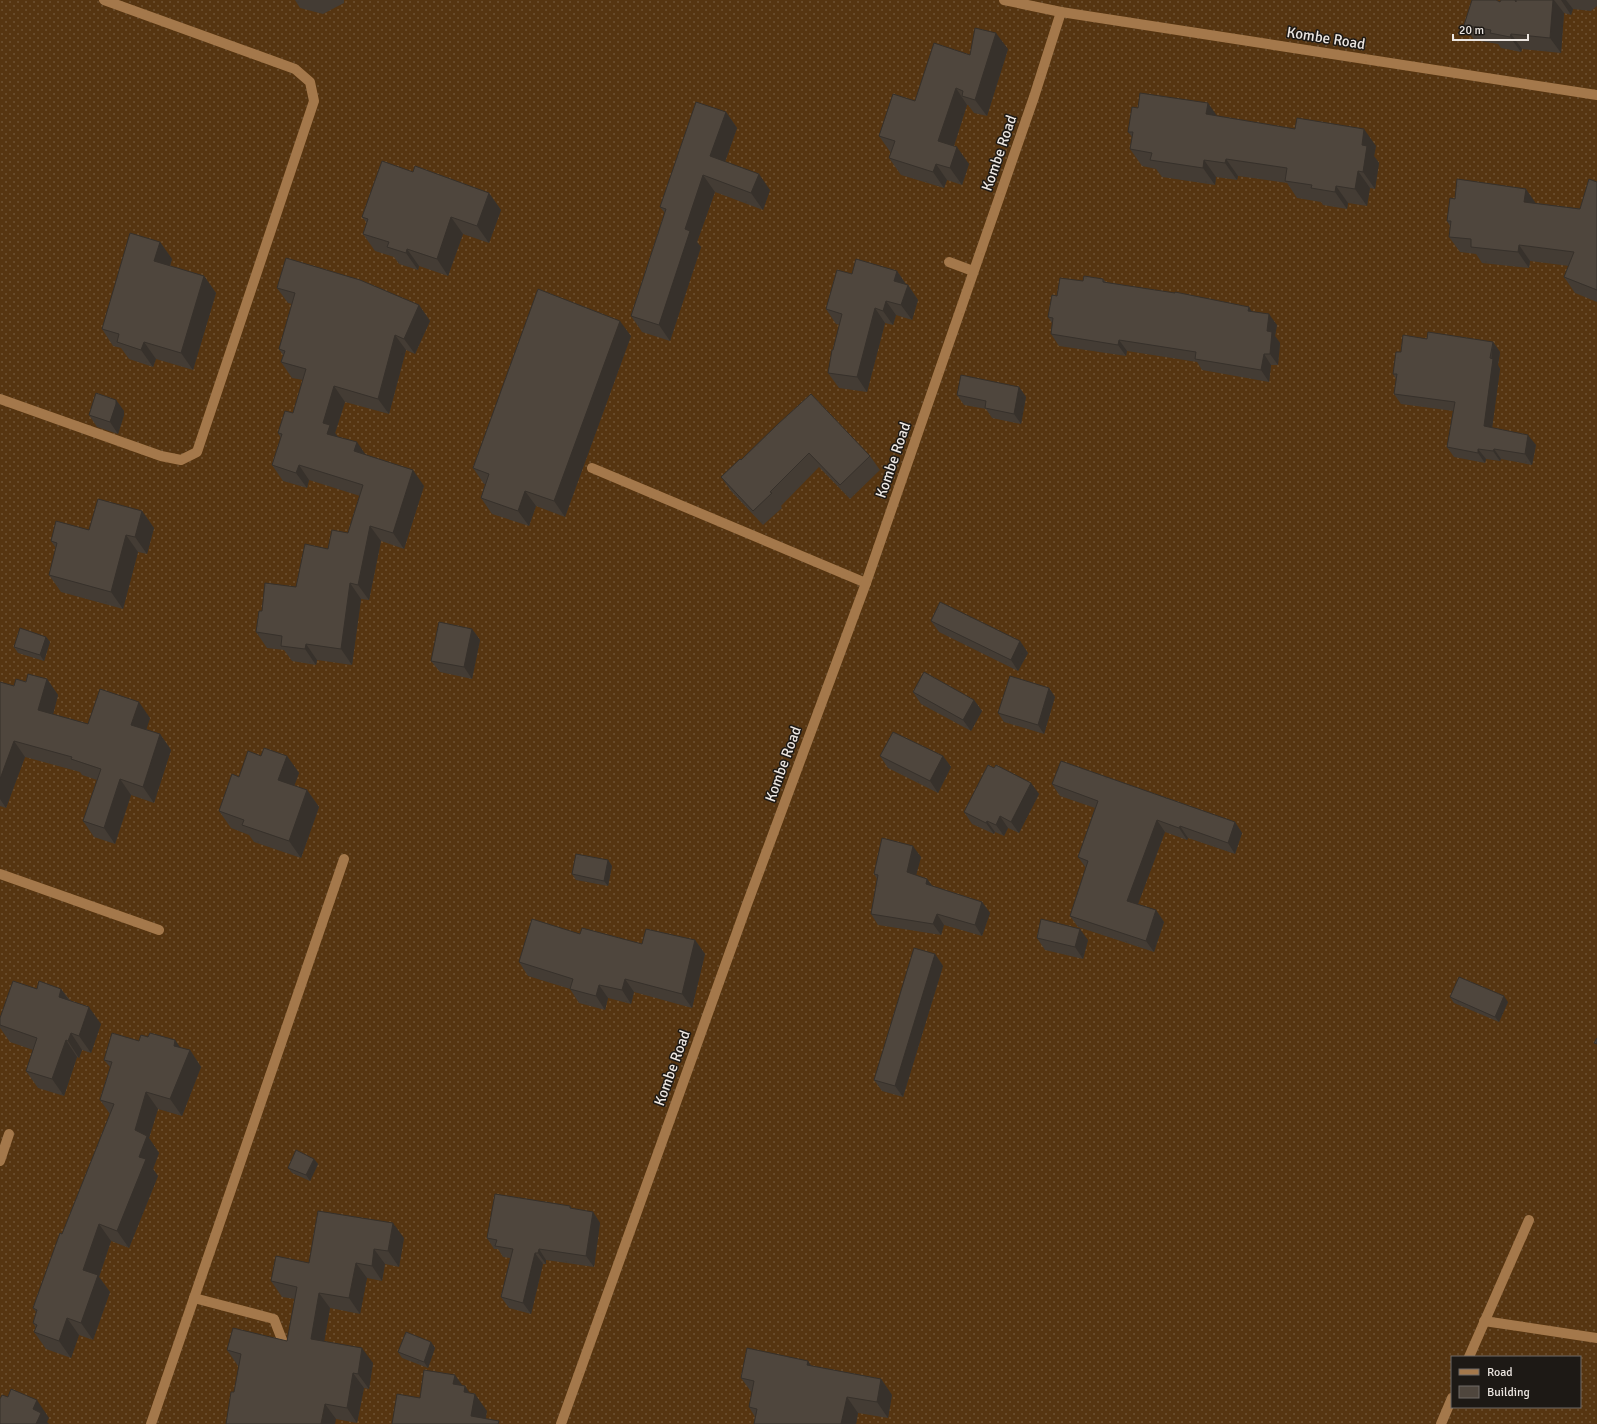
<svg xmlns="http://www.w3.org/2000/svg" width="1597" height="1424" viewBox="0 0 1597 1424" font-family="Signika,sans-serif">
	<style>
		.grass { fill: url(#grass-dots); fill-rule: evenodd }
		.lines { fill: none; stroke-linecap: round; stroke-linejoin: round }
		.minor { stroke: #a4784b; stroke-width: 10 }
		.wall { fill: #443c34 }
		.shaded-wall { fill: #37312b }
		.building { fill: #4f463d; stroke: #37312b }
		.labels { text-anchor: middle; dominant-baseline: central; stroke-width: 3; stroke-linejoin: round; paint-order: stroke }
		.street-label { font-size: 15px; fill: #ece6e1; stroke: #1d1915 }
	</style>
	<defs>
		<pattern id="grass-dots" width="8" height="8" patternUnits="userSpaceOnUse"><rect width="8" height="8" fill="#563511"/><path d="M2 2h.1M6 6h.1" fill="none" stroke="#6e5233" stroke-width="1.8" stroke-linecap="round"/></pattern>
	</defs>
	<rect width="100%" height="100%" fill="#393028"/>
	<path class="grass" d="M0 0H1597V1424H0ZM1452 1357H1580V1407H1452Z"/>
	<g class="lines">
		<g class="minor">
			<polyline points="1004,0 1061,12"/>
			<polyline points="949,262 973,271"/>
			<polyline points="0,399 161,456 181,460 197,452 314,101 310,82 295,69 104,0"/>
			<polyline points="592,468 866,583"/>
			<polyline points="0,874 159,930"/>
			<polyline points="0,1161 9,1134"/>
			<polyline points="194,1298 274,1319 284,1345"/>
			<polyline points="1484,1321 1597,1338"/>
			<polyline points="1469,1357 1529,1220"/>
			<polyline points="151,1424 344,859"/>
			<polyline points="561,1424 746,907 866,583 1034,97 1061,12 1597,95"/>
			<polyline points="1441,1424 1452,1398"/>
		</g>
	</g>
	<g class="wall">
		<polygon points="295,0 344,0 344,3 323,14 300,8"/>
		<polygon points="1501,0 1597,0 1597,6 1591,11 1573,9 1571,15 1564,13 1561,53 1522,49 1521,52 1501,48 1498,44 1474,40 1464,25 1500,2"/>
		<polygon points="1008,49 987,116 974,113 968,105 967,105 954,146 969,164 962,185 947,180 944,188 901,175 889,158 891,153 879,136 915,101 970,55"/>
		<polygon points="1138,108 1217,116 1376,146 1374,156 1379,163 1375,189 1370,188 1367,206 1348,203 1347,209 1323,205 1321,202 1297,198 1287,183 1238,176 1237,180 1216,177 1215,185 1162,177 1156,169 1142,166 1130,149 1132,137 1128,132"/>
		<polygon points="726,112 737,128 725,162 770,190 763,210 715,192 697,242 701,247 670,341 642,332 631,316 665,213 660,207"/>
		<polygon points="413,172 489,193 501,210 489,243 463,234 448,276 419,266 418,270 399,264 394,257 375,251 363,234 367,223 362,217"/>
		<polygon points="1597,182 1597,302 1575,293 1564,277 1569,266 1530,261 1529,268 1482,263 1476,254 1460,252 1449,237 1450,226 1447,221 1536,203 1580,209"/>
		<polygon points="160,242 172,259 170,266 204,276 216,293 193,370 156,359 153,367 129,359 121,348 113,346 102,329"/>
		<polygon points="897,271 906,284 908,285 918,300 912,320 896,315 893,325 885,323 867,392 839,388 828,373 833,350 840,325 836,324 826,309 852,274"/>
		<polygon points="1103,279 1106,282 1252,311 1277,325 1275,336 1280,343 1278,365 1271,365 1269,382 1202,370 1197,362 1127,351 1126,356 1059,346 1051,334 1052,323 1048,317 1057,296 1083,281"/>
		<polygon points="277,288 419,305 430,321 415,354 406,350 389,414 345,402 335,433 338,437 365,454 424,486 404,549 381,541 369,600 361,599 352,665 317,660 316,665 292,661 284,650 267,648 256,632 262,611 296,587 328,549 348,533 360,496 309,480 307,488 283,481 272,465 281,438 278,433 293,413 303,380 292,378 281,362 283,355 279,349 292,304 288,303"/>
		<polygon points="631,336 565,517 536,506 529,526 492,514 481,498 485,484 484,484 473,468"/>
		<polygon points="1427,339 1493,342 1500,352 1498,365 1500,369 1492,428 1536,445 1532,465 1501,459 1500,461 1486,459 1485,463 1454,457 1447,447 1453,411 1401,404 1394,394 1396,379 1393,374"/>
		<polygon points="1019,387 1026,397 1021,424 992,418 986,409 964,405 957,395"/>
		<polygon points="116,400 124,411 124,415 118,434 97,427 89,415"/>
		<polygon points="778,424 870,456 880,470 850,499 819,467 781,506 782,508 763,525 731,491 721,477 741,460"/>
		<polygon points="142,511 154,528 147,554 138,552 123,609 61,592 49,575 56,548 51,541 89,530"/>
		<polygon points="931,621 1020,641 1028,653 1018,671 939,632"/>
		<polygon points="472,629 480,640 472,679 440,672 431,661"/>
		<polygon points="46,637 50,642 44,661 18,653 14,647"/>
		<polygon points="47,679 58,695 53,714 88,724 150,718 146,729 160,734 171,750 154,803 131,795 115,844 94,837 83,821 97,780 82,775 80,772 25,757 6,808 0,806 0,682 14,686 26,682"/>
		<polygon points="1049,688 1055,697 1044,734 1004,722 998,713"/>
		<polygon points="913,692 974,700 982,711 971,731 921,704"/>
		<polygon points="261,756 287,756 299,773 294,786 307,790 319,807 301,858 254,842 249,835 231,828 219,811 239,777"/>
		<polygon points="880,756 943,756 951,767 938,793 888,768"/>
		<polygon points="994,768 1031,783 1039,794 1019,833 1008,828 1004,836 995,832 994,834 972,824 964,812"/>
		<polygon points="1052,784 1235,822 1242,833 1235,854 1188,838 1187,840 1165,832 1138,904 1156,910 1164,922 1154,952 1078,927 1070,916 1086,868 1078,857 1095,808 1060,796"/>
		<polygon points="921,857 916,875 927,879 932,886 982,902 990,913 982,936 944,925 941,935 878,925 871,914 877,879 874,874"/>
		<polygon points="608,860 612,866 608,886 576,880 572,874"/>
		<polygon points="580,934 642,944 695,940 705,954 692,1008 634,992 631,1004 608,998 605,1010 579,1003 570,989 528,976 519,962"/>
		<polygon points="1037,938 1088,940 1083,959 1045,950"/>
		<polygon points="935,954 943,966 903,1097 882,1091 874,1080"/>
		<polygon points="37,989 61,989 70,1000 101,1024 91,1053 82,1050 79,1058 77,1057 64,1096 38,1088 26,1071 33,1050 10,1042 0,1028 0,1018"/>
		<polygon points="1450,997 1508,1002 1499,1022 1454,1003"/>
		<polygon points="148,1037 175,1040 180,1048 190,1050 201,1067 182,1116 158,1109 149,1138 159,1153 153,1169 158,1176 129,1248 111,1241 99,1277 110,1292 93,1340 79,1335 71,1358 46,1349 34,1332 36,1328 33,1323 36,1312 33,1308 62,1234 110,1114 100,1100 110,1067 104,1060 139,1041"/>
		<polygon points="314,1159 318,1164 310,1181 292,1173 288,1168"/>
		<polygon points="570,1206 572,1209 593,1212 600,1223 594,1267 546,1260 546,1264 543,1264 531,1314 509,1308 501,1297 510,1258 503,1257 498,1249 494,1249 487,1238"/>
		<polygon points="404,1238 399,1267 385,1264 382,1281 367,1278 360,1314 330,1308 324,1341 373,1363 369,1389 364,1388 357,1423 336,1419 238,1366 227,1350 287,1341 295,1299 282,1297 271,1281 309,1263"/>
		<polygon points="431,1342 435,1348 428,1368 402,1358 398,1352"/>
		<polygon points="812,1366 881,1379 892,1395 888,1418 858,1413 856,1424 754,1424 755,1417 749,1407 752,1393 741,1378"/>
	</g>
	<g class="shaded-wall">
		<polygon points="1553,0 1554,0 1564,13 1561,53 1550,38"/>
		<polygon points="1561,0 1566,0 1573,9 1571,15"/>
		<polygon points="996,33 1008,49 987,116 975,100"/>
		<polygon points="1511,34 1522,49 1521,52 1510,37"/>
		<polygon points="956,88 967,105 950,158 938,141"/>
		<polygon points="1208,103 1220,120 1206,114"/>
		<polygon points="726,112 737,128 721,173 710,156"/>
		<polygon points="1364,129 1376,146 1374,156 1379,163 1375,189 1363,172 1362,145"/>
		<polygon points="957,147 969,164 962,185 950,168"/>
		<polygon points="1226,159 1238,176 1237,180 1225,163"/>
		<polygon points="1204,160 1216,177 1215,185 1203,168"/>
		<polygon points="936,164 947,180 944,188 933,172"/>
		<polygon points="1358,171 1370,188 1367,206 1355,189"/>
		<polygon points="759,174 770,190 763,210 751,193"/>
		<polygon points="703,175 715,192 697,242 701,247 670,341 659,325 685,229"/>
		<polygon points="1336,186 1348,203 1347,209 1335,192"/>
		<polygon points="1526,189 1537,205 1524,202"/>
		<polygon points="489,193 501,210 489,243 477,226"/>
		<polygon points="451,217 463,234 448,276 437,259"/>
		<polygon points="160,242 172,259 166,278 154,261"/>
		<polygon points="1519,245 1530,261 1529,268 1518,252"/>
		<polygon points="407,249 419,266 418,270 406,253"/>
		<polygon points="897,271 907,286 894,281"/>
		<polygon points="204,276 216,293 193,370 181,353"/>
		<polygon points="908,285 918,300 912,320 901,305"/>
		<polygon points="886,301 896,315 893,325 883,311"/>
		<polygon points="419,305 430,321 415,354 404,339"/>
		<polygon points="1249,307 1256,318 1248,311"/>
		<polygon points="875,308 885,323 867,392 857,377"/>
		<polygon points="1269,314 1277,325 1275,336 1280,343 1278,365 1270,354 1267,331"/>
		<polygon points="620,321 631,336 565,517 554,501"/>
		<polygon points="395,335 406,350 389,414 378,399"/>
		<polygon points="1119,340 1127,351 1126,356 1118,345"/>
		<polygon points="144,342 156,359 153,367 141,350"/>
		<polygon points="1493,342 1500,352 1498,365 1500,369 1491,436 1484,426"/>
		<polygon points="1264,354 1271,365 1269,382 1261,370"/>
		<polygon points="334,386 345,402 335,433 341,441 327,434 323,423"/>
		<polygon points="1019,387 1026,397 1021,424 1014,414"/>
		<polygon points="116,400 124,411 124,415 118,434 110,422"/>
		<polygon points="1528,435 1536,445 1532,465 1525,454"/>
		<polygon points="357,442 368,458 354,451"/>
		<polygon points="1478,449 1486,459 1485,463 1478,453"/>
		<polygon points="1494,449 1501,459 1500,461 1493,451"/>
		<polygon points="299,465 309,480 307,488 296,473"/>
		<polygon points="413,470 424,486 404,549 393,533"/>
		<polygon points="525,491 536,506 529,526 518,511"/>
		<polygon points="142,511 154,528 147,554 135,537"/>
		<polygon points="370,526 381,541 369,600 358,585"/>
		<polygon points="126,535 138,552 123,609 111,592"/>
		<polygon points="350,583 361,599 352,665 341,649"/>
		<polygon points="472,629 480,640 472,679 464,667"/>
		<polygon points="46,637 50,642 44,661 40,655"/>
		<polygon points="1020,641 1028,653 1018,671 1011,660"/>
		<polygon points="306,644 317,660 316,665 305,649"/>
		<polygon points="47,679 58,695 50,726 38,710"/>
		<polygon points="1049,688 1055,697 1044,734 1038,725"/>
		<polygon points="974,700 982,711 971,731 963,720"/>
		<polygon points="139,702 150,718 143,740 131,725"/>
		<polygon points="160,734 171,750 154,803 143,787"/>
		<polygon points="14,741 25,757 6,808 0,799 0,779"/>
		<polygon points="287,756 299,773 290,797 278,780"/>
		<polygon points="943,756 951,767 938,793 930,781"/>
		<polygon points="120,779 131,795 115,844 104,828"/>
		<polygon points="1031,783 1039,794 1019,833 1011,822"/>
		<polygon points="307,790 319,807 301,858 289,841"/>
		<polygon points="1000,816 1008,828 1004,836 996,825"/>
		<polygon points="1157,820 1165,832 1135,912 1127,901"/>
		<polygon points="987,821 995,832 994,834 986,823"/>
		<polygon points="1235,822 1242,833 1235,854 1228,843"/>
		<polygon points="1180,826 1188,838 1187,840 1179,828"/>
		<polygon points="913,846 921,857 914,883 907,872"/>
		<polygon points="608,860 612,866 608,886 604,881"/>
		<polygon points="927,879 935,889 926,884"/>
		<polygon points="982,902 990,913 982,936 975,925"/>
		<polygon points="1156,910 1164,922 1154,952 1146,941"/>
		<polygon points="937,914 944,925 941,935 933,924"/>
		<polygon points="1080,929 1088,940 1083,959 1075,947"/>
		<polygon points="695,940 705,954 692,1008 682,994"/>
		<polygon points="935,954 943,966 903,1097 895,1086"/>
		<polygon points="625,979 634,992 631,1004 622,990"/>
		<polygon points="599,985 608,998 605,1010 596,996"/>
		<polygon points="61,989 73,1006 59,997"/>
		<polygon points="1504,996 1508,1002 1499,1022 1495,1017"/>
		<polygon points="89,1007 101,1024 91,1053 79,1036"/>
		<polygon points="71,1033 82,1050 79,1058 68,1041"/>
		<polygon points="66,1040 77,1057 64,1096 52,1079"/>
		<polygon points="175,1040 187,1057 190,1050 201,1067 182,1116 170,1099 174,1046"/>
		<polygon points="146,1092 158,1109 149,1138 159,1153 153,1169 158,1176 129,1248 117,1231 139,1157 135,1130"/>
		<polygon points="314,1159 318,1164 310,1181 306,1175"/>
		<polygon points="593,1212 600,1223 594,1267 586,1256"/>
		<polygon points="393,1223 404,1238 399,1267 388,1251"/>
		<polygon points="99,1224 111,1241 99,1277 110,1292 93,1340 81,1323 83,1270"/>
		<polygon points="374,1249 385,1264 382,1281 372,1266"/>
		<polygon points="539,1249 546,1260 546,1264 538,1253"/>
		<polygon points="535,1253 543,1264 531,1314 523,1303"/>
		<polygon points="356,1263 367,1278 360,1314 349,1298"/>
		<polygon points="319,1293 330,1308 322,1354 311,1339"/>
		<polygon points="67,1318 79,1335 71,1358 59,1341"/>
		<polygon points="431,1342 435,1348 428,1368 424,1362"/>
		<polygon points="362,1348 373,1363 369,1389 358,1374"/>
		<polygon points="808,1361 819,1377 807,1365"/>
		<polygon points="353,1373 364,1388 357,1423 347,1408"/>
		<polygon points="455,1375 465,1389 465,1386 474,1399 475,1394 487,1411 485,1424 471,1416 453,1384"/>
		<polygon points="881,1379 892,1395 888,1418 877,1402"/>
		<polygon points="847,1397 858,1413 856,1424 841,1424"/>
		<polygon points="37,1400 49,1418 47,1422 49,1424 36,1424 33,1409"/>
		<polygon points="325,1404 336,1419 335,1424 321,1424"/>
	</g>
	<g class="building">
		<polygon points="1472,0 1496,0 1500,2 1501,0 1515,0 1516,2 1516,0 1553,0 1550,38 1511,34 1510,37 1490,33 1491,30 1464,25"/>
		<polygon points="975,28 996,33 975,100 962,96 963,91 956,88 938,141 957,147 950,168 936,164 933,172 889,158 895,141 879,136 893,94 915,101 934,43 970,55"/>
		<polygon points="1140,93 1208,103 1206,114 1295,129 1297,118 1364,129 1362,145 1367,146 1363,172 1358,171 1355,189 1336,186 1335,192 1311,188 1312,185 1285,181 1287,168 1226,159 1225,163 1204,160 1203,168 1150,160 1152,153 1130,149 1133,132 1128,132 1132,107 1138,108"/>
		<polygon points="696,102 726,112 710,156 759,174 751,193 703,175 685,229 690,231 659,325 631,316 666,209 660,207"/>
		<polygon points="382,161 413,172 415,166 489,193 477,226 451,217 437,259 407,249 406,253 387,247 389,242 363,234 368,219 362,217"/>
		<polygon points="1457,179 1526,189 1524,202 1580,209 1589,179 1597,182 1597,290 1564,277 1574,252 1519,245 1518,252 1471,247 1471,239 1449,237 1451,221 1447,221 1450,198 1455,199"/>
		<polygon points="130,233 160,242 154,261 204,276 181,353 144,342 141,350 117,342 119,334 102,329"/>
		<polygon points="286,258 360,280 419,305 404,339 395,335 378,399 334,386 323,423 330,425 327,434 357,442 354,451 413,470 393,533 370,526 358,585 350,583 341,649 306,644 305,649 281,646 282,636 256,632 259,611 262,611 265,583 296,587 305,544 328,549 332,530 348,533 363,485 299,465 296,473 272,465 282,434 278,433 285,411 293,413 306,369 281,362 285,351 279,349 295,293 277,288"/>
		<polygon points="856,259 897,271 894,281 908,285 901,305 886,301 883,311 875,308 857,377 828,373 832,350 833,350 842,314 826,309 837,270 852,274"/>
		<polygon points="1084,276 1103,279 1103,282 1175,293 1175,292 1249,307 1248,311 1269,314 1267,331 1272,332 1270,354 1264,354 1261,370 1195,359 1196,352 1119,340 1118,345 1051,334 1053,318 1048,317 1052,295 1057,296 1060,278 1083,281"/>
		<polygon points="538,289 620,321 554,501 525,491 518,511 481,498 489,474 473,468"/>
		<polygon points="1428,332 1493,342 1490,358 1493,359 1484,426 1528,435 1525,454 1494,449 1493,451 1478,449 1478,453 1447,447 1455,402 1394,394 1397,374 1393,374 1396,352 1401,352 1403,335 1427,339"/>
		<polygon points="961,375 1019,387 1014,414 985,408 986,401 957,395"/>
		<polygon points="96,393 116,400 116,404 110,422 89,415"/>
		<polygon points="811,394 870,456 840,485 809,453 770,492 772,493 753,511 721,477 740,459 741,460 778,424"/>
		<polygon points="98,499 142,511 135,537 126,535 111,592 49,575 57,543 51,541 56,521 89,530"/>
		<polygon points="940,602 1020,641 1011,660 931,621"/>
		<polygon points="439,622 472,629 464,667 431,661"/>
		<polygon points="20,628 46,637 40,655 14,647"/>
		<polygon points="924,672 974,700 963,720 913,692"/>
		<polygon points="28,674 47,679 38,710 88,724 100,689 139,702 131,725 160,734 143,787 120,779 104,828 83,821 101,769 71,759 72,757 14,741 0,779 0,682 14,686 16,679 26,682"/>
		<polygon points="1010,676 1049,688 1038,725 998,713"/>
		<polygon points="893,732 943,756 930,781 880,756"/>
		<polygon points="264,748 287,756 278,780 307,790 289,841 242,825 244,820 219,811 232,774 239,777 248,751 261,756"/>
		<polygon points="1061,761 1235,822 1228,843 1180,826 1179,828 1157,820 1127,901 1156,910 1146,941 1070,916 1088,861 1078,857 1098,801 1052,784"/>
		<polygon points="988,765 994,768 996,765 1031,783 1011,822 1000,816 996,825 987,821 986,823 964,812"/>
		<polygon points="882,838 913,846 907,872 927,879 926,884 982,902 975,925 937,914 933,924 871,914 878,875 874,874"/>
		<polygon points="576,854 608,860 604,881 572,874"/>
		<polygon points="532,919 580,934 582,928 642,944 646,929 695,940 682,994 625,979 622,990 599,985 596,996 570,989 573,979 519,962"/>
		<polygon points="1041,919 1080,929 1075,947 1037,938"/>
		<polygon points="914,948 935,954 895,1086 874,1080"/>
		<polygon points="1459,977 1504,996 1495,1017 1450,997"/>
		<polygon points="13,981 37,989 39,981 61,989 59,997 89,1007 79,1036 71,1033 68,1041 66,1040 52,1079 26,1071 37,1038 0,1025 0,1018"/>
		<polygon points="112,1033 139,1041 141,1035 148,1037 150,1033 175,1040 174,1046 190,1050 170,1099 146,1092 135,1130 147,1136 139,1157 146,1159 117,1231 99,1224 83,1270 98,1275 81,1323 67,1318 59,1341 34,1332 37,1325 33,1323 37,1310 33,1308 60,1233 62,1234 114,1104 100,1100 112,1062 104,1060"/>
		<polygon points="1597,1038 1597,1044 1594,1043"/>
		<polygon points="296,1150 314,1159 306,1175 288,1168"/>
		<polygon points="495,1194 570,1206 570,1208 593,1212 586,1256 539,1249 538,1253 535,1253 523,1303 501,1297 513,1249 495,1246 497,1240 487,1238"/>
		<polygon points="318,1211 393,1223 388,1251 374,1249 372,1266 356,1263 349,1298 319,1293 311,1339 362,1348 358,1374 353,1373 347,1408 325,1404 321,1424 226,1424 231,1392 234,1392 241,1354 227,1350 233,1328 287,1341 297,1287 271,1281 276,1256 309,1263"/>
		<polygon points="406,1332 431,1342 424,1362 398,1352"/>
		<polygon points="747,1348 808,1361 807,1365 881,1379 877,1402 847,1397 841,1424 754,1424 757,1409 749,1407 754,1381 741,1378"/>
		<polygon points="424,1370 455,1375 453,1384 465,1386 464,1392 475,1394 471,1416 499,1421 498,1424 392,1424 397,1394 420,1398"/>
		<polygon points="11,1389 37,1400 33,1409 41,1413 36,1424 0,1424 0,1399 2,1395 8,1397"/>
	</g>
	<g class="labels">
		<g class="street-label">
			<text transform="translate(1326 38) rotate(9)">Kombe Road</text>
			<text transform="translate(999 153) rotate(-71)">Kombe Road</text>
			<text transform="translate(893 460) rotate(-71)">Kombe Road</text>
			<text transform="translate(783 764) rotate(-70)">Kombe Road</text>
			<text transform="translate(672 1068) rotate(-70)">Kombe Road</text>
		</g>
	</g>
	<rect x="1451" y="1356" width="130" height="52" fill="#1d1915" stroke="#706b67"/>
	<rect x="1459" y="1369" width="20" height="6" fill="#a4784b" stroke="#706b67"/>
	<text x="1487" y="1376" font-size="12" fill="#ece6e1">Road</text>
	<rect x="1459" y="1386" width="20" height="12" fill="#4f463d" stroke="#706b67"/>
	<text x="1487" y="1396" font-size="12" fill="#ece6e1">Building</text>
	<path d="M1453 34v6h75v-6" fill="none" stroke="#ece6e1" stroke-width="2"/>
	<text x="1459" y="34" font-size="12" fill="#ece6e1" stroke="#1d1915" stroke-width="3" paint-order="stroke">20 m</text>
</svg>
